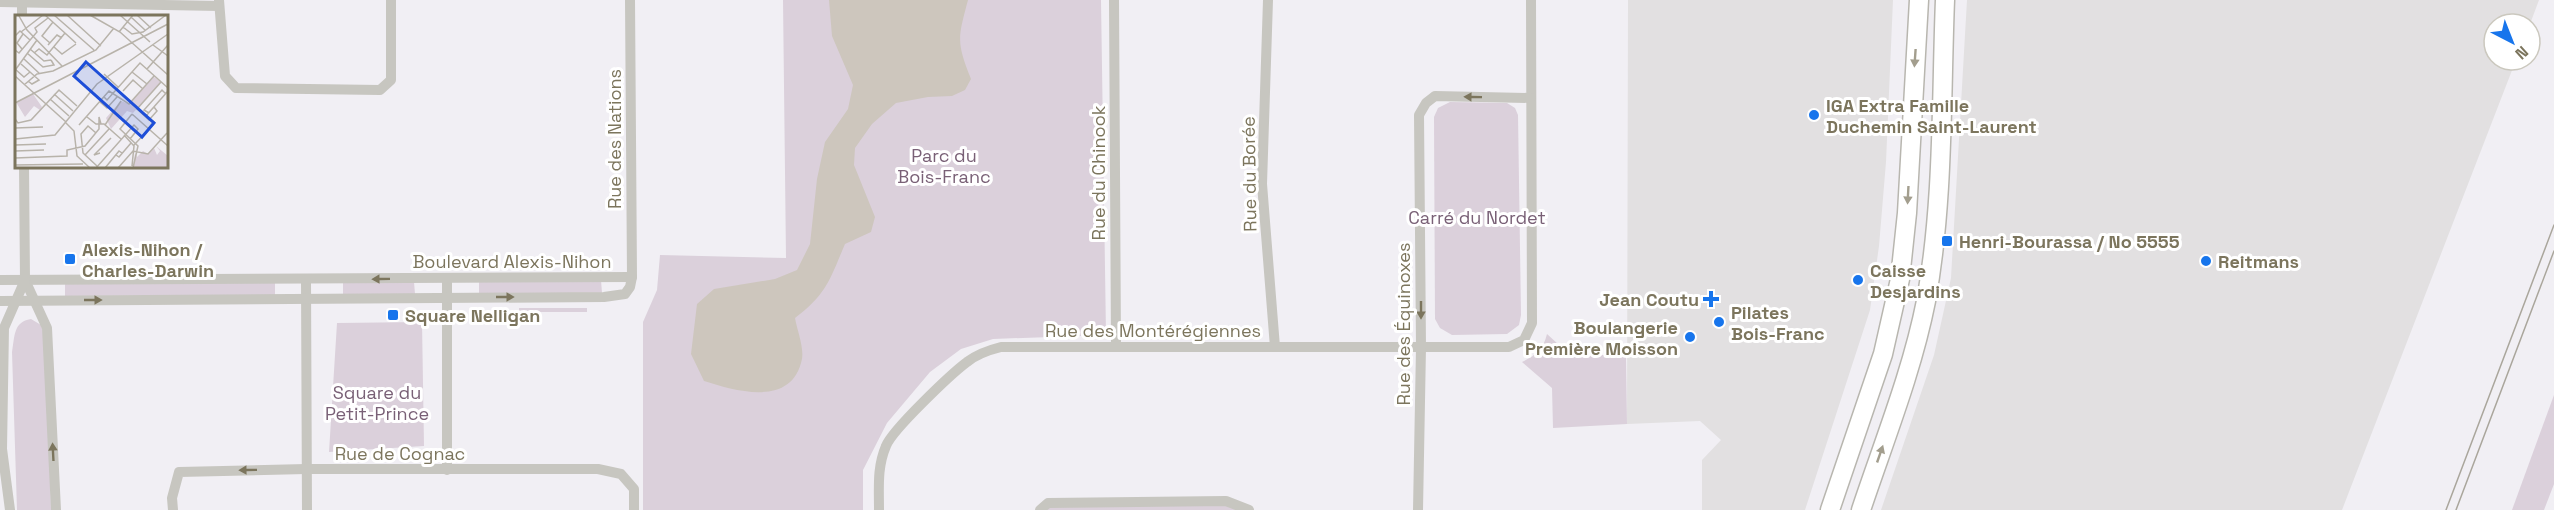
<svg xmlns="http://www.w3.org/2000/svg" width="2554" height="510" viewBox="0 0 2554 510" font-family="'Space Grotesk',sans-serif">
	<style>
		.built { fill: #e2e0e1 }
		.green { fill: #dbd0db }
		.water { fill: #cdc6bd }
		.lines { fill: none; stroke-linecap: round; stroke-linejoin: round }
		.primary-casing { stroke: #b8b6af; stroke-width: 21 }
		.street { stroke: #c7c6c0; stroke-width: 10 }
		.primary { stroke: #fff; stroke-width: 18 }
		.tram { stroke: #aaa69c; stroke-width: 1.5 }
		.oneway { fill: #a39e8e }
		.oneway2 { fill: #7c755d }
		.poi-dot { fill: #1775ec; stroke: #fff; stroke-width: 2 }
		.labels { text-anchor: middle; dominant-baseline: central; stroke-width: 6; stroke-linejoin: round; paint-order: stroke }
		.poi-label { font-size: 18px; font-weight: bold; fill: #7c755d; stroke: #fff; text-anchor: start }
		.street-label { font-size: 18px; fill: #7c755d; stroke: #fff }
		.park-label { font-size: 18px; fill: #796076; stroke: #fff }
		.inset-road { fill: none; stroke: #b8b3aa; stroke-width: 1.5 }
		.view { fill: #1d4ed8; fill-opacity: 0.15; stroke: #1d4ed8; stroke-width: 3 }
		.inset-edge { fill: none; stroke: #7c755d; stroke-width: 3 }
	</style>
	<rect width="100%" height="100%" fill="#f1eff4"/>
	<g class="built">
		<polygon points="1628,0 1893,0 1886,162 1879,246 1870,310 1805,510 1702,510 1702,460 1721,440 1700,421 1627,424"/>
		<polygon points="1967,0 2539,0 2530,24 2494,24 2494,60 2516,60 2342,510 1881,510 1934,355 1951,278"/>
	</g>
	<g class="green">
		<polygon points="783,0 1101,0 1106,335 993,339 961,349 930,372 887,423 863,470 863,510 643,510 643,322 657,290 660,255 786,258"/>
		<polygon points="1450,102 1507,103 1515,108 1518,115 1521,315 1519,325 1507,334 1452,335 1440,328 1435,319 1434,117 1438,108"/>
		<polygon points="509,262 601,262 602,265 509,266"/>
		<polygon points="601,280 602,293 479,294 479,281"/>
		<polygon points="414,282 415,294 343,295 343,283"/>
		<polygon points="275,283 275,295 65,296 65,284"/>
		<rect x="519" y="308" width="68" height="4"/>
		<path d="M31 319 41 325 47 346 51 510H17L12 352C15 336 13 322 31 319Z"/>
		<polygon points="422,322 424,446 329,452 337,323"/>
		<path d="M1547 334 1570 355H1626L1627 424 1553 428 1552 388 1522 362C1536 355 1543 350 1547 334Z"/>
		<polygon points="2554,395 2554,484 2544,510 2512,510"/>
		<polygon points="1226,501 1249,510 1040,510 1048,503"/>
	</g>
	<path class="water" d="M829 0H968C958 38 956 41 971 79L965 90 952 96 928 97 896 103 872 124 855 148 854 165 875 217 871 232 845 244C830 279 827 294 795 318 797 330 804 347 802 359 792 408 736 391 704 381L691 354 697 304 714 289 775 279 797 270 810 244 817 179 825 142 848 109 853 85 832 36Z"/>
	<g class="lines">
		<g class="primary-casing">
			<g id="primary">
				<polyline points="1830,510 1883,354 1900,279 1907,213 1919,0"/>
				<path d="M1861 510C1884 441 1912 372 1926 301 1944 202 1941 100 1945 0"/>
			</g>
		</g>
		<g class="street">
			<polyline points="22,0 22,16"/>
			<polyline points="219,0 225,76 236,88 380,90 391,80 391,0"/>
			<polyline points="1114,0 1116,347"/>
			<polyline points="1268,0 1262,184 1275,347"/>
			<polyline points="0,2 219,6"/>
			<polyline points="447,278 447,470"/>
			<polyline points="0,280 632,277"/>
			<polyline points="25,280 47,328 56,510"/>
			<polyline points="306,280 307,510"/>
			<polyline points="0,301 604,297 625,294 630,287 632,277 630,0"/>
			<polyline points="10,510 2,449 4,328 25,280 24,166"/>
			<polyline points="173,510 172,498 179,472 306,469 598,469 621,474 634,489 634,510"/>
			<path d="M879 510C879 487 877 467 886 446 892 430 951 374 967 362 977 354 989 350 1001 347H1509L1524 340 1532 323 1531 0"/>
			<polyline points="1040,510 1048,503 1226,501 1249,510"/>
			<polyline points="1418,510 1421,347 1419,115 1426,103 1435,96 1531,98"/>
		</g>
		<use href="#primary" class="primary"/>
		<g class="tram">
			<polyline points="2446,510 2554,225"/>
			<polyline points="2456,510 2554,251"/>
		</g>
	</g>
	<defs><path id="oneway-solid" d="M-6-.8H1V-3.2L6.5 0L1 3.2V.8H-6Z" transform="scale(1.5)"/></defs>
	<g class="oneway">
		<use href="#oneway-solid" transform="translate(1915 58) rotate(94)"/>
		<use href="#oneway-solid" transform="translate(1908 195) rotate(93)"/>
		<use href="#oneway-solid" transform="translate(1880 454) rotate(-71)"/>
	</g>
	<g class="oneway2">
		<use href="#oneway-solid" transform="translate(1473 97) rotate(-179)"/>
		<use href="#oneway-solid" transform="translate(381 279) rotate(179)"/>
		<use href="#oneway-solid" transform="translate(505 297)"/>
		<use href="#oneway-solid" transform="translate(93 300)"/>
		<use href="#oneway-solid" transform="translate(1421 310) rotate(90)"/>
		<use href="#oneway-solid" transform="translate(53 452) rotate(-93)"/>
		<use href="#oneway-solid" transform="translate(248 470) rotate(179)"/>
	</g>
	<g class="poi-dot">
		<circle cx="1814" cy="115" r="6"/>
		<rect x="1941" y="235" width="12" height="12" rx="3"/>
		<rect x="64" y="253" width="12" height="12" rx="3"/>
		<circle cx="2206" cy="261" r="6"/>
		<circle cx="1858" cy="280" r="6"/>
		<path d="M1708 290h6v6h6v6h-6v6h-6v-6h-6v-6h6z"/>
		<rect x="387" y="309" width="12" height="12" rx="3"/>
		<circle cx="1719" cy="322" r="6"/>
		<circle cx="1690" cy="337" r="6"/>
	</g>
	<g class="labels">
		<g class="poi-label">
			<text x="1826" y="105">IGA Extra Famille<tspan x="1826" dy="21">Duchemin Saint-Laurent</tspan></text>
			<text x="1959" y="241">Henri-Bourassa / No 5555</text>
			<text x="82" y="249">Alexis-Nihon /<tspan x="82" dy="21">Charles-Darwin</tspan></text>
			<text x="2218" y="261">Reitmans</text>
			<text x="1870" y="270">Caisse<tspan x="1870" dy="21">Desjardins</tspan></text>
			<text x="1699" y="299" text-anchor="end">Jean Coutu</text>
			<text x="1731" y="312">Pilates<tspan x="1731" dy="21">Bois-Franc</tspan></text>
			<text x="405" y="315">Square Nelligan</text>
			<text x="1678" y="327" text-anchor="end">Boulangerie<tspan x="1678" dy="21">Première Moisson</tspan></text>
		</g>
		<g class="street-label">
			<text transform="translate(614 139) rotate(-90)">Rue des Nations</text>
			<text transform="translate(1098 173) rotate(-90)">Rue du Chinook</text>
			<text transform="translate(1249 174) rotate(-91)">Rue du Borée</text>
			<text x="512" y="261">Boulevard Alexis-Nihon</text>
			<text transform="translate(1403 324) rotate(-90)">Rue des Équinoxes</text>
			<text x="1153" y="330">Rue des Montérégiennes</text>
			<text x="400" y="453">Rue de Cognac</text>
		</g>
		<g class="park-label">
			<text x="944" y="155">Parc du<tspan x="944" dy="21">Bois-Franc</tspan></text>
			<text x="1477" y="217">Carré du Nordet</text>
			<text x="377" y="392">Square du<tspan x="377" dy="21">Petit-Prince</tspan></text>
		</g>
	</g>
	<g transform="translate(15 15)">
		<rect width="153" height="153" fill="#f1eff4"/>
		<path d="M139 62 146 67 118 98 112 96 96 114 91 103 106 86 114 89ZM18 79 27 92 25 95 19 91 10 102 1 87ZM141 131 153 141V153H118L120 138 122 142 128 136 133 139 139 133 142 140 145 136Z" fill="#dbd0db"/>
		<path class="inset-road" d="M30 0 61 28M39 0 79 35M52 0 86 31M75 0 105 17 153 60M105 0 135 27M122 0 136 13M4 1 12 15 47 51M116 2 130 15M108 12 117 19 128 17 151 0M6 17 28 0M104 17 118 0M0 21 5 16 15 25M35 28 27 21 38 7M33 30 42 20 47 23M138 30 153 41M39 32 47 39 61 29M7 34 2 28 8 19M15 34 29 46 36 45M0 35 4 38 22 17 20 13 33 3M12 38 28 52 39 50 36 45M19 38 24 34 32 40 50 18M9 44 25 59M6 49 24 65 17 69 13 66M0 54 9 62 15 57M1 54 22 25M132 54 153 30M117 57 132 69M89 59 103 72M0 61 51 107M9 70 22 59 38 56 81 35 99 13M108 76 118 65 128 74M39 79 58 96M89 82 92 85 125 48 153 73M35 84 54 101M85 87 92 93 102 82M0 88 153 9M139 92 142 96 134 105 122 94 146 67M134 98 129 95 147 75 151 79M117 99 105 114 123 131 118 153M117 99 153 131M72 102 81 109H89L106 124M130 102 153 76M0 104 3 108 16 105 44 75 62 91M50 107 59 116 62 141 75 153M64 110 94 76 114 89 139 61M90 110 106 86M0 113 28 112M81 118 73 111 66 119 68 138 82 151M109 120 119 131 117 151M0 124 40 120 82 69 153 19M0 130 31 129M119 130 138 110 139 106 133 114M0 136 29 135M85 138 79 140 96 123M70 140 94 114M101 140 104 142 116 128M0 143 52 141V135L70 131 84 114V102L86 109M0 150 68 149M81 153 119 110 123 114 115 124M90 153 104 136 107 138M103 153 118 136 133 139 152 118"/>
		<path class="view" d="M71 47 139 108 127 122 59 61Z"/>
		<rect width="153" height="153" class="inset-edge"/>
	</g>
	<g transform="translate(2512 42) rotate(138)"><circle r="28" fill="#ffffff" stroke="#cbc8be" stroke-width="1.5"/>
	<path d="M0-4.5L10 22L0 15L-10 22Z" fill="#1775ec"/>
	<text y="-9" font-size="16" font-weight="bold" text-anchor="middle" fill="#7c755d">N</text>
	</g>
</svg>
